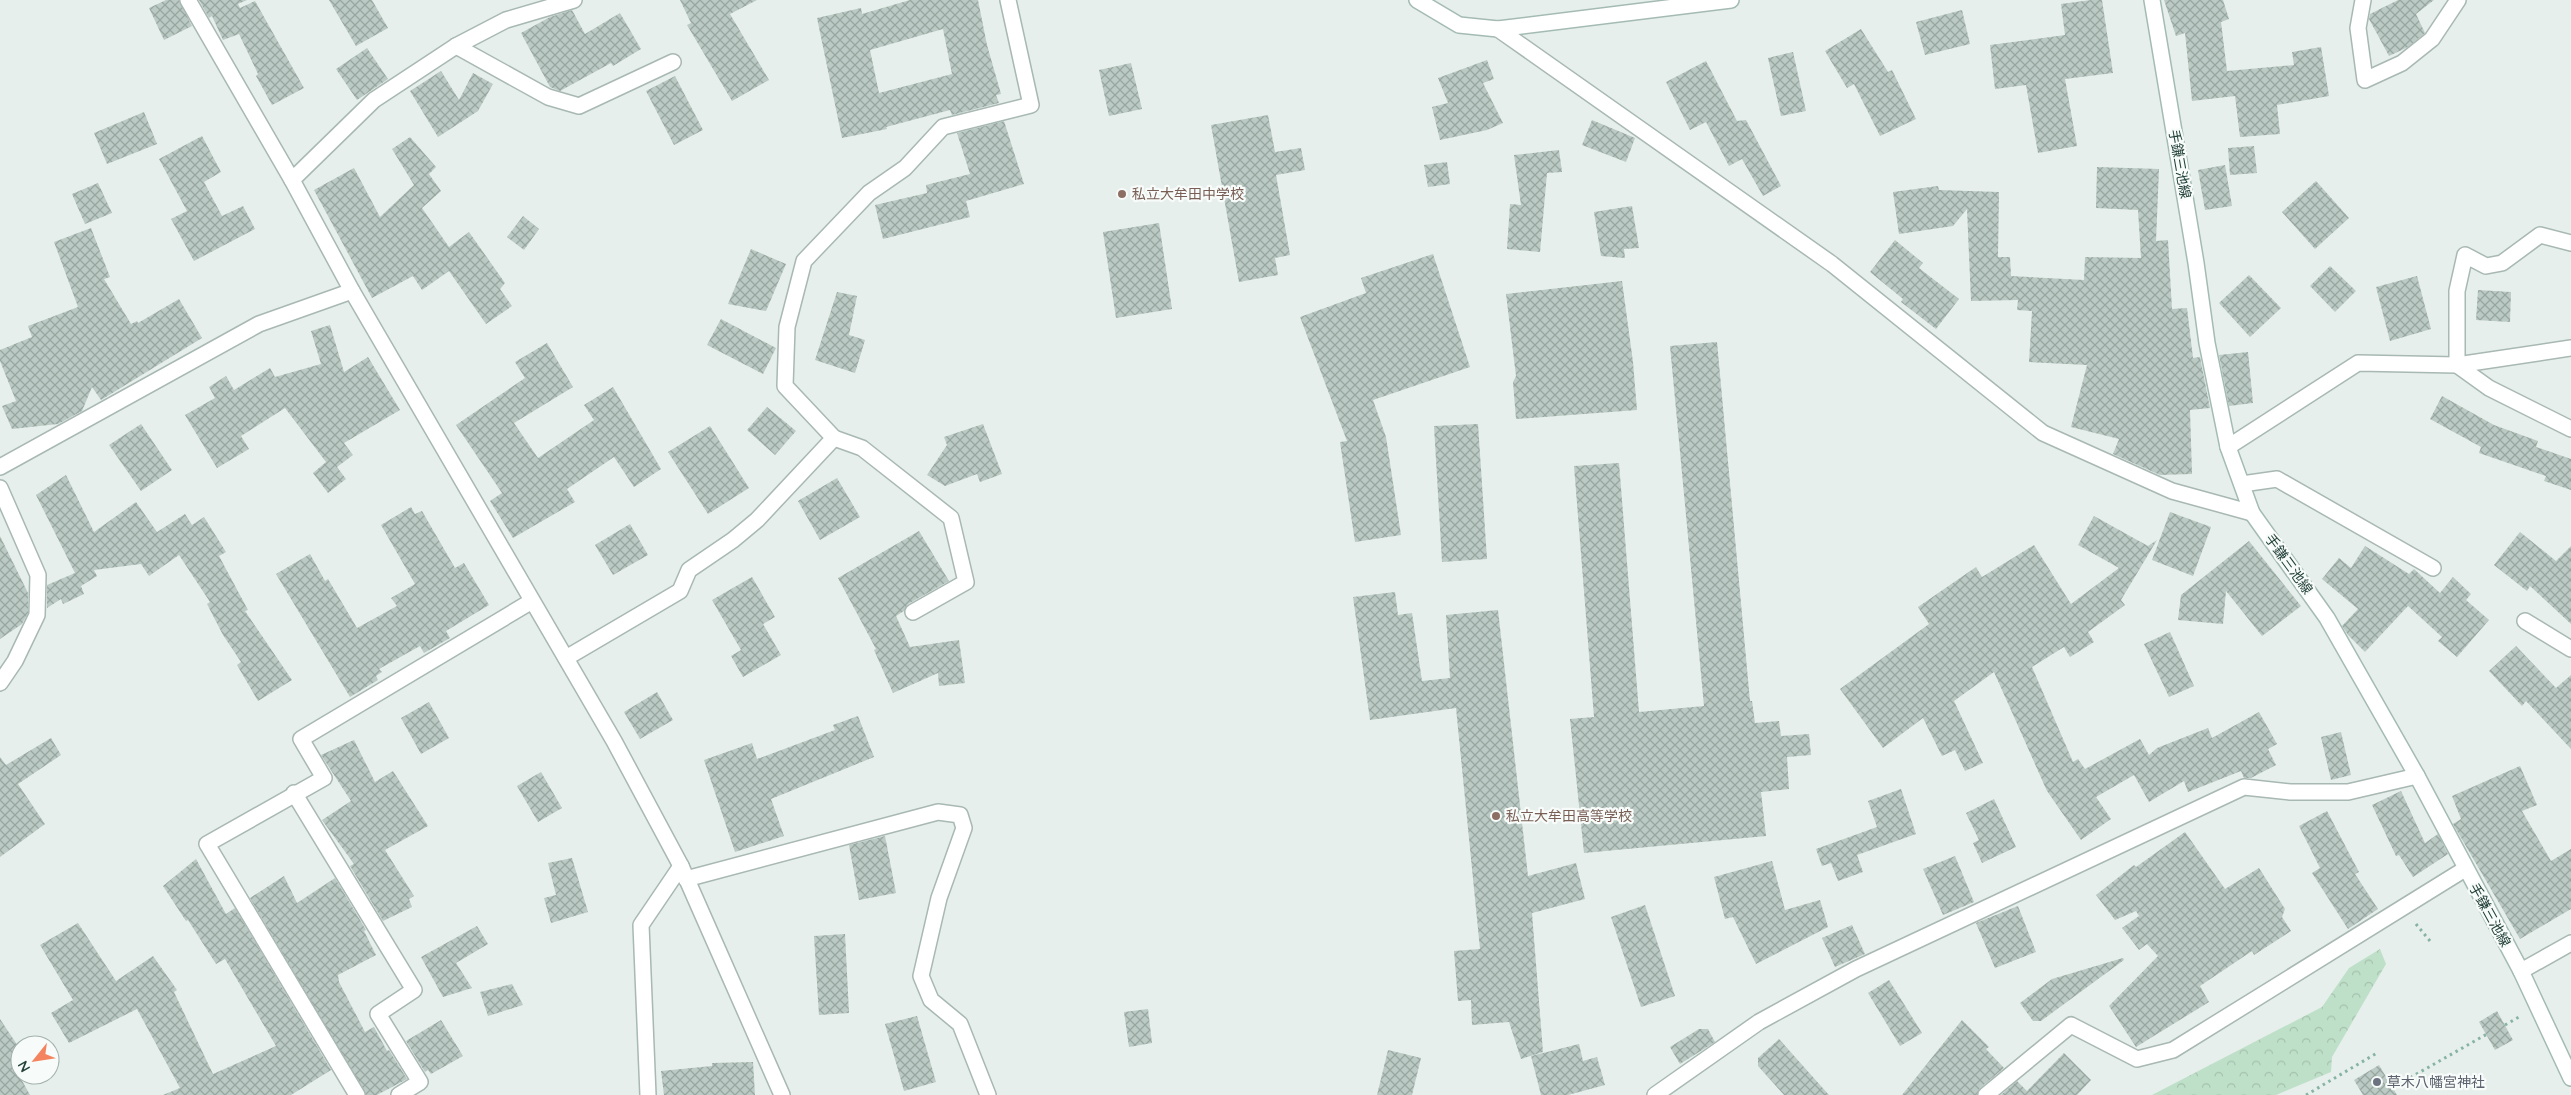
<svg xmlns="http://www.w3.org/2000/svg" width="2571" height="1095" viewBox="0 0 2571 1095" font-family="Quicksand,'Noto Sans JP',sans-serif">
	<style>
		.forest { fill: url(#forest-crowns) }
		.building { fill: url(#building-cross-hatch); fill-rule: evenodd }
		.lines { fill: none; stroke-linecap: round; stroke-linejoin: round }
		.street-casing { stroke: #a8b8b2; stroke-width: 18 }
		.secondary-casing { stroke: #a4bbb3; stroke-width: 18 }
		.path { stroke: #86b3a5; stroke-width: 3; stroke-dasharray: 2.5 4; stroke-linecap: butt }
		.street { stroke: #fff; stroke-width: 15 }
		.secondary { stroke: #fff; stroke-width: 15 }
		.education-dot { fill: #8d6e63; stroke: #f7fbf9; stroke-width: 2 }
		.worship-dot { fill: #6b7280; stroke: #f7fbf9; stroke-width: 2 }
		.labels { text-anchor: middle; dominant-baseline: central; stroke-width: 4.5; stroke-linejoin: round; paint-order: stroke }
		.street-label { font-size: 14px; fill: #24423a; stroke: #f7fbf9 }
		.education-label { font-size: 14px; fill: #785e54; stroke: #f7fbf9; text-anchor: start }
		.worship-label { font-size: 14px; fill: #5b616d; stroke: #f7fbf9; text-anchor: start }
	</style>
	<defs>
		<pattern id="forest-crowns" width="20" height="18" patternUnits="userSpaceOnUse" patternTransform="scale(1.25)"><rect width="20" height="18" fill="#bfe0c8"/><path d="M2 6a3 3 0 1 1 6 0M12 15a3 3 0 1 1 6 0" fill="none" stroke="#a4c1ad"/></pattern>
		<pattern id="building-cross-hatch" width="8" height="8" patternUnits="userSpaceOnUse" patternTransform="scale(1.25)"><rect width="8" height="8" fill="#bbcac4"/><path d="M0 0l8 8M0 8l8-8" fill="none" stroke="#98a6a0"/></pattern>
	</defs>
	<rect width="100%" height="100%" fill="#e6efeb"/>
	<polygon class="forest" points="2380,949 2386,964 2332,1057 2331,1072 2276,1095 2152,1095 2322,1007 2349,968"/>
	<g class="building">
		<polygon points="166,0 179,0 192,26 164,40 149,8"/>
		<polygon points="199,0 247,0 238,4 240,8 255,1 304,88 272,105 256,76 258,74 239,34 223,40 212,16 209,18"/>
		<polygon points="329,0 372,0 388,28 356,46"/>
		<polygon points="680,0 757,0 730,14 769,80 732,101 687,25 691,23"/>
		<path d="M910 0H978L987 45 1001 94 996 95 999 103 952 115 950 110 886 127 887 129 842 138 817 18 861 8 862 14ZM943 29 952 74 879 93 870 50Z"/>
		<polygon points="2091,0 2102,0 2113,73 2065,79 2077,146 2038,153 2026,85 1995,89 1990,45 2065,35 2061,4"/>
		<polygon points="2164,0 2223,0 2229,19 2221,22 2227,71 2294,65 2292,52 2321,47 2329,96 2277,105 2280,134 2240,137 2235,96 2192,101 2185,33 2176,36"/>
		<polygon points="2398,0 2434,0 2416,14 2425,33 2408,47 2389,56 2369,19 2370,14"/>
		<polygon points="572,10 585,34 620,13 641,49 613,66 611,63 560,91 550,87 521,33 550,17"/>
		<polygon points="1962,10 1970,44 1925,55 1916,22"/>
		<polygon points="1861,29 1888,72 1892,70 1916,119 1880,136 1854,84 1847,88 1825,51"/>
		<polygon points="367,48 388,79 357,100 336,69"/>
		<polygon points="1793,52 1806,111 1781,116 1768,58"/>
		<polygon points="1487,60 1494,79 1483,83 1503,123 1487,130 1440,140 1432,107 1448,103 1438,78"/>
		<polygon points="1706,61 1737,121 1746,120 1781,186 1763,196 1742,159 1729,166 1706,122 1690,130 1666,82"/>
		<polygon points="1131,63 1142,109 1109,116 1099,70"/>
		<polygon points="441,71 459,100 473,73 493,84 478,111 438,137 410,91"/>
		<polygon points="675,76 703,130 674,145 646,91"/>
		<polygon points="144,112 157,144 107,164 94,133"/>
		<polygon points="1268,115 1275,152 1301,148 1305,170 1276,175 1290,255 1275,258 1278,275 1239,282 1211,125"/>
		<polygon points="1592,120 1635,138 1626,162 1582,145"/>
		<polygon points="1004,121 1024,184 966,201 970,217 883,239 875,205 927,193 926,185 970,174 957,133"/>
		<polygon points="202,136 221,172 204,182 222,216 243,206 255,229 194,261 171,219 187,211 159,159"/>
		<polygon points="410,137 436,167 429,174 441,191 422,208 449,247 469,232 505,283 500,289 512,306 486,324 449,271 422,290 413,276 372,298 314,190 354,168 380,217 414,185 392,149"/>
		<polygon points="2254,146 2257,173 2230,175 2228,148"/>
		<polygon points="1559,150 1562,172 1547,173 1540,252 1507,249 1510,204 1521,205 1514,155"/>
		<polygon points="1447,162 1450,184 1428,187 1424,165"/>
		<polygon points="2225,165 2232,206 2205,210 2198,170"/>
		<polygon points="2097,167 2159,169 2156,241 2168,240 2172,309 2187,308 2193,358 2200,357 2210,408 2190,410 2192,474 2160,475 2113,454 2119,439 2071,427 2087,365 2029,362 2032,311 2017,310 2018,300 1971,301 1967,209 1953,226 1899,234 1893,192 1938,186 1939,190 1999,192 1998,257 2010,257 2011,276 2084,280 2085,257 2141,258 2138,210 2096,208"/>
		<polygon points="2316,181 2349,218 2315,249 2282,212"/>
		<polygon points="98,183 112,213 85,224 72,194"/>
		<polygon points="1632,206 1639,248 1624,249 1625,258 1601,256 1594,212"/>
		<polygon points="523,216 539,229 524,250 507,237"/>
		<polygon points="1159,223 1172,309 1116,318 1103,232"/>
		<polygon points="91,228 110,277 104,279 131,324 137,321 138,323 179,299 202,338 101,400 92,387 82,411 58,424 12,429 2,406 16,401 0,361 0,350 32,337 28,326 78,307 54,242"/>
		<polygon points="1895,240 1923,263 1919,268 1959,299 1936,329 1901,302 1903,299 1870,272"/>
		<polygon points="751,249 786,264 766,311 728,304"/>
		<polygon points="1433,254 1470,367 1373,400 1386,437 1401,535 1355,542 1340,442 1347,441 1300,317 1366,293 1361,278"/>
		<polygon points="2330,266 2356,291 2335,312 2310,286"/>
		<polygon points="2249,275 2281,308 2250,337 2219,303"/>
		<polygon points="2417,276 2431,329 2390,341 2376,287"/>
		<polygon points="1622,281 1633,362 1637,410 1516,419 1513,382 1516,376 1506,294"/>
		<polygon points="2478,290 2511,292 2510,322 2476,320"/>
		<polygon points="837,292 857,296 849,335 865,340 855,373 815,360"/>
		<polygon points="721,319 776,348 763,374 707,345"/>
		<polygon points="330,325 344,372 368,357 400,410 344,443 353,455 337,467 346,479 328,493 313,473 326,462 285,408 241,436 249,449 217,468 185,415 215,398 209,387 226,376 234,390 270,368 275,377 321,364 311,331"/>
		<polygon points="1717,342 1750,701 1752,701 1755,723 1779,721 1781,736 1809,734 1811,755 1787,757 1789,789 1761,792 1766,836 1584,853 1570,719 1594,717 1574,466 1619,463 1639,712 1704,706 1670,346"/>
		<polygon points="547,343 573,387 514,423 538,458 594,420 584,405 613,387 661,469 634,487 614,457 567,489 575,502 513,538 490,501 502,493 456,425 525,378 515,362"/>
		<polygon points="2248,352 2253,403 2229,406 2219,355"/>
		<polygon points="2442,396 2494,425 2538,441 2536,447 2571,459 2571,490 2544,481 2546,476 2479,453 2481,447 2430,419"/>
		<polygon points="767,407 796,431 775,455 747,430"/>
		<polygon points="141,424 172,470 141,491 109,445"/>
		<polygon points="983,424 1002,474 980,482 977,474 945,486 927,475 947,445 944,437"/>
		<polygon points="1478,424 1487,559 1442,562 1434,426"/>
		<polygon points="710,426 749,488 708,514 668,452"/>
		<polygon points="66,475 94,532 136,502 157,532 185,514 192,525 204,517 226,552 219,556 248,610 245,611 292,680 258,701 237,665 241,662 223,635 207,604 210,602 179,555 149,576 141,564 94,570 97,576 81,586 84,594 63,604 61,599 47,608 47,585 75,573 36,495"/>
		<polygon points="837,478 860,517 820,540 798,501"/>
		<polygon points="411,507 415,514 422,511 455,568 464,563 489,605 446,631 450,638 424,653 420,646 379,669 382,672 376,676 378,680 350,697 276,574 310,554 325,581 328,579 357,628 397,606 391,598 415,584 381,525"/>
		<polygon points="2170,512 2211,527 2193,576 2152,560"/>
		<polygon points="2094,516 2148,546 2157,540 2121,600 2125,605 2088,632 2094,642 2070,657 2064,647 2032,667 2073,762 2078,759 2085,769 2140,739 2149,755 2157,748 2208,728 2212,738 2259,712 2277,744 2268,749 2276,765 2251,778 2244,778 2241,771 2188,792 2184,781 2149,802 2134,775 2096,797 2111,819 2081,840 2047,791 1994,672 1954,701 1983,763 1965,771 1955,750 1942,756 1923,718 1883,748 1840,689 1929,624 1918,607 1976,567 1982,577 2034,545 2071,604 2119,568 2078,545"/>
		<polygon points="630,524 648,555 613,575 595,545"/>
		<polygon points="919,531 949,581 908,604 904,611 896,616 910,647 959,640 965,683 939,686 938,673 893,693 874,650 876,649 838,578"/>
		<polygon points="2520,532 2556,561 2571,546 2571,624 2530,586 2527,591 2494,565"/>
		<polygon points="0,536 28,593 28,613 22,624 0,639"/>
		<polygon points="2249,541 2301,606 2262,636 2226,591 2223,624 2178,620 2181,595"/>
		<polygon points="2365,546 2409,574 2414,569 2440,593 2453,577 2471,594 2466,600 2489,620 2457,657 2438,641 2442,637 2408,606 2365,652 2348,635 2342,626 2358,609 2322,579 2339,558 2351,568"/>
		<polygon points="752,577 775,617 763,624 781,655 743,677 731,656 741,650 712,600"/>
		<polygon points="1395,592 1398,615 1412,613 1422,681 1450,678 1446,615 1498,610 1528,876 1576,863 1585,899 1532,913 1543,1052 1521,1059 1509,1022 1472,1025 1471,1000 1458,1001 1454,951 1480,949 1456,708 1370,720 1353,597"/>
		<polygon points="2170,632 2194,686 2169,697 2144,644"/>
		<polygon points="2516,646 2556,688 2571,675 2571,749 2526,701 2522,706 2489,671"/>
		<polygon points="657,692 673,720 640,739 624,712"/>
		<polygon points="429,702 449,738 421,754 401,718"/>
		<polygon points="858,716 874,757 771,799 784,836 735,852 704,760 752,743 757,759 835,730 833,725"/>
		<polygon points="2341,732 2351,775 2331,780 2321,737"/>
		<polygon points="51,738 61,755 18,784 45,824 0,857 0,757 6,765"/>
		<polygon points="354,740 375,782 393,771 428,826 385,850 414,896 409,899 412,907 383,921 350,866 354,864 322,820 351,801 321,755"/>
		<polygon points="2520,766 2537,805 2522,811 2551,861 2571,849 2571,909 2520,939 2453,824 2461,819 2452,796"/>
		<polygon points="541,772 562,808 538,822 517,786"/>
		<polygon points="1901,789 1916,834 1857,855 1863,872 1838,881 1831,863 1822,866 1816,849 1877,827 1868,801"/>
		<polygon points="2401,791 2425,843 2438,834 2448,854 2413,877 2399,855 2396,856 2372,805"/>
		<polygon points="1994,799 2016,847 1982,863 1973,843 1979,840 1966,813"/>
		<polygon points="2327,811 2359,872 2355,874 2378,909 2348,929 2312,873 2320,868 2299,826"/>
		<polygon points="2185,832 2225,889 2259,868 2285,909 2282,917 2291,931 2254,955 2252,951 2200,986 2209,1002 2136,1047 2109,1006 2158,956 2147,944 2139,950 2122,928 2139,916 2136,911 2115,920 2096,895 2134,865 2136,867"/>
		<polygon points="885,836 896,893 859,900 849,845"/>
		<polygon points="1955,856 1974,902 1943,915 1923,869"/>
		<polygon points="572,858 588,912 551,923 544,898 556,895 548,863"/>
		<polygon points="196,859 226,914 235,908 331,1070 291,1095 163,1095 180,1088 137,1009 69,1043 51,1013 73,1000 40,945 78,923 116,981 153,956 177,990 174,992 213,1074 276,1046 225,959 216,964 188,920 186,921 163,886"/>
		<polygon points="1772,861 1785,910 1820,900 1828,927 1756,964 1733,917 1725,919 1714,877"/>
		<polygon points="284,876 297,903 335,878 366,930 364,931 376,955 338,975 339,982 365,1032 374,1027 387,1051 389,1050 407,1079 377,1095 366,1095 250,898"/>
		<polygon points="1645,905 1675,996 1641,1007 1611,917"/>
		<polygon points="2018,906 2036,952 1995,968 1976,923"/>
		<polygon points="1852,925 1865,954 1835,967 1822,938"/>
		<polygon points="477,926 488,944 456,963 472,988 443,997 421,957"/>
		<polygon points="845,934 849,1013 819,1015 814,936"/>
		<polygon points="2123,958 2124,960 2041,1021 2033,1021 2020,1003 2052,979"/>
		<polygon points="1889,980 1922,1033 1900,1046 1868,993"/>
		<polygon points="512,984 523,1005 488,1016 480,992"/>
		<polygon points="1148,1009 1152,1043 1129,1047 1124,1012"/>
		<polygon points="2497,1011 2513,1040 2495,1050 2479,1022"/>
		<polygon points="917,1016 936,1082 904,1091 885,1024"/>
		<polygon points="0,1019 20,1049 20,1077 30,1095 0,1095"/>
		<polygon points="441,1020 463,1056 431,1074 428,1070 425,1072 406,1041"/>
		<polygon points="1962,1020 1989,1047 1986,1049 2004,1068 1980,1088 1977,1095 1902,1095"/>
		<polygon points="1699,1029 1708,1029 1715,1042 1680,1064 1670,1047"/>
		<polygon points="1779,1039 1829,1095 1784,1095 1758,1066 1758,1058"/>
		<polygon points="1579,1044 1583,1061 1597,1057 1605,1085 1568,1095 1541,1095 1531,1056"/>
		<polygon points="1388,1050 1421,1058 1412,1095 1377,1095"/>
		<polygon points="2064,1053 2091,1080 2077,1095 2001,1095 2017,1081 2027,1091"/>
		<polygon points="753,1062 755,1095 664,1095 661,1071 712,1066 712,1063"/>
		<polygon points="2379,1065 2397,1095 2363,1095 2354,1080"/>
	</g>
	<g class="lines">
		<g class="street-casing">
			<g id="street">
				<polyline points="188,0 292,180 352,291 614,741 681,866 782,1095"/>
				<polyline points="2363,0 2358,28 2365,80 2402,63 2432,39 2458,0"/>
				<polyline points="1498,29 1832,264 2043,433 2172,491 2252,513"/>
				<polyline points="456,46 548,97 579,106 673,62"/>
				<polyline points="292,180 374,100 456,46 506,20 574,0"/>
				<polyline points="2571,243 2540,235 2502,263 2486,266 2465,255 2457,291 2457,365 2489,388 2571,429"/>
				<polyline points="834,438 862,448 951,518 966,582 913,612"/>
				<polyline points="2228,447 2358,363 2457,365 2571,348"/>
				<polyline points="0,467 259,324 352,291"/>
				<polyline points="2242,484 2277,479 2433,568"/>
				<polyline points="0,488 38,575 37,615 15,661 0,683"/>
				<polyline points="2525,621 2571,649"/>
				<polyline points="566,658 680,591 689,570 733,540 757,520 834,438 785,386 787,327 804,261 869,193 905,168 943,127 1031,105 1008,0"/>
				<polyline points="294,793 414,990 378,1014 420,1082 399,1095"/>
				<polyline points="686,879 938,812 960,815 964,828 939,898 921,976 931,1000 960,1024 988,1095"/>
				<polyline points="2521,971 2571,943"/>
				<polyline points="357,1095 207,844 324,778 301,739 532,601"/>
				<polyline points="648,1095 641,925 681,866"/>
				<polyline points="1655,1095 1759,1022 1856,969 2244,787 2290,792 2348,792 2417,776"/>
				<polyline points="1986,1095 2071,1025 2137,1059 2173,1050 2465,869"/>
			</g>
		</g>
		<g class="secondary-casing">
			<g id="secondary">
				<polyline points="1417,0 1459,25 1498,29 1731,0"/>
				<polyline points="2152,0 2196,263 2207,343 2228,447 2252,513 2327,618 2417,776 2521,971 2571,1078"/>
			</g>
		</g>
		<g class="path">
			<polyline points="2416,924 2430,941"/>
			<polyline points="2505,1025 2519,1017"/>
			<polyline points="2399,1084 2487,1034"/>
			<polyline points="2306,1095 2377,1053"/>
		</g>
		<use href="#street" class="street"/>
		<use href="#secondary" class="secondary"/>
	</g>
	<g class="education-dot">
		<circle cx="1122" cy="194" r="5"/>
		<circle cx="1496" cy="816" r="5"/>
	</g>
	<circle class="worship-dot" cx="2377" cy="1082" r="5"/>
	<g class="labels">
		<g class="street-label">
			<text transform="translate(2180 164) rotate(80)">手鎌三池線</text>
			<text transform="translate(2289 564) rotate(54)">手鎌三池線</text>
			<text transform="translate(2490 915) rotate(61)">手鎌三池線</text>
		</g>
		<g class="education-label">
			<text x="1132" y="194">私立大牟田中学校</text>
			<text x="1506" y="816">私立大牟田高等学校</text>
		</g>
		<g class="worship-label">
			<text x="2387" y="1082">草木八幡宮神社</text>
		</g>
	</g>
	<g transform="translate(35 1060) rotate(240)"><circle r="24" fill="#f7fbf9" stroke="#a3b1ad"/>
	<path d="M0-4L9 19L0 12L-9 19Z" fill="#f4845f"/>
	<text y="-8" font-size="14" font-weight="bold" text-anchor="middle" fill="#24423a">N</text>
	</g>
</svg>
